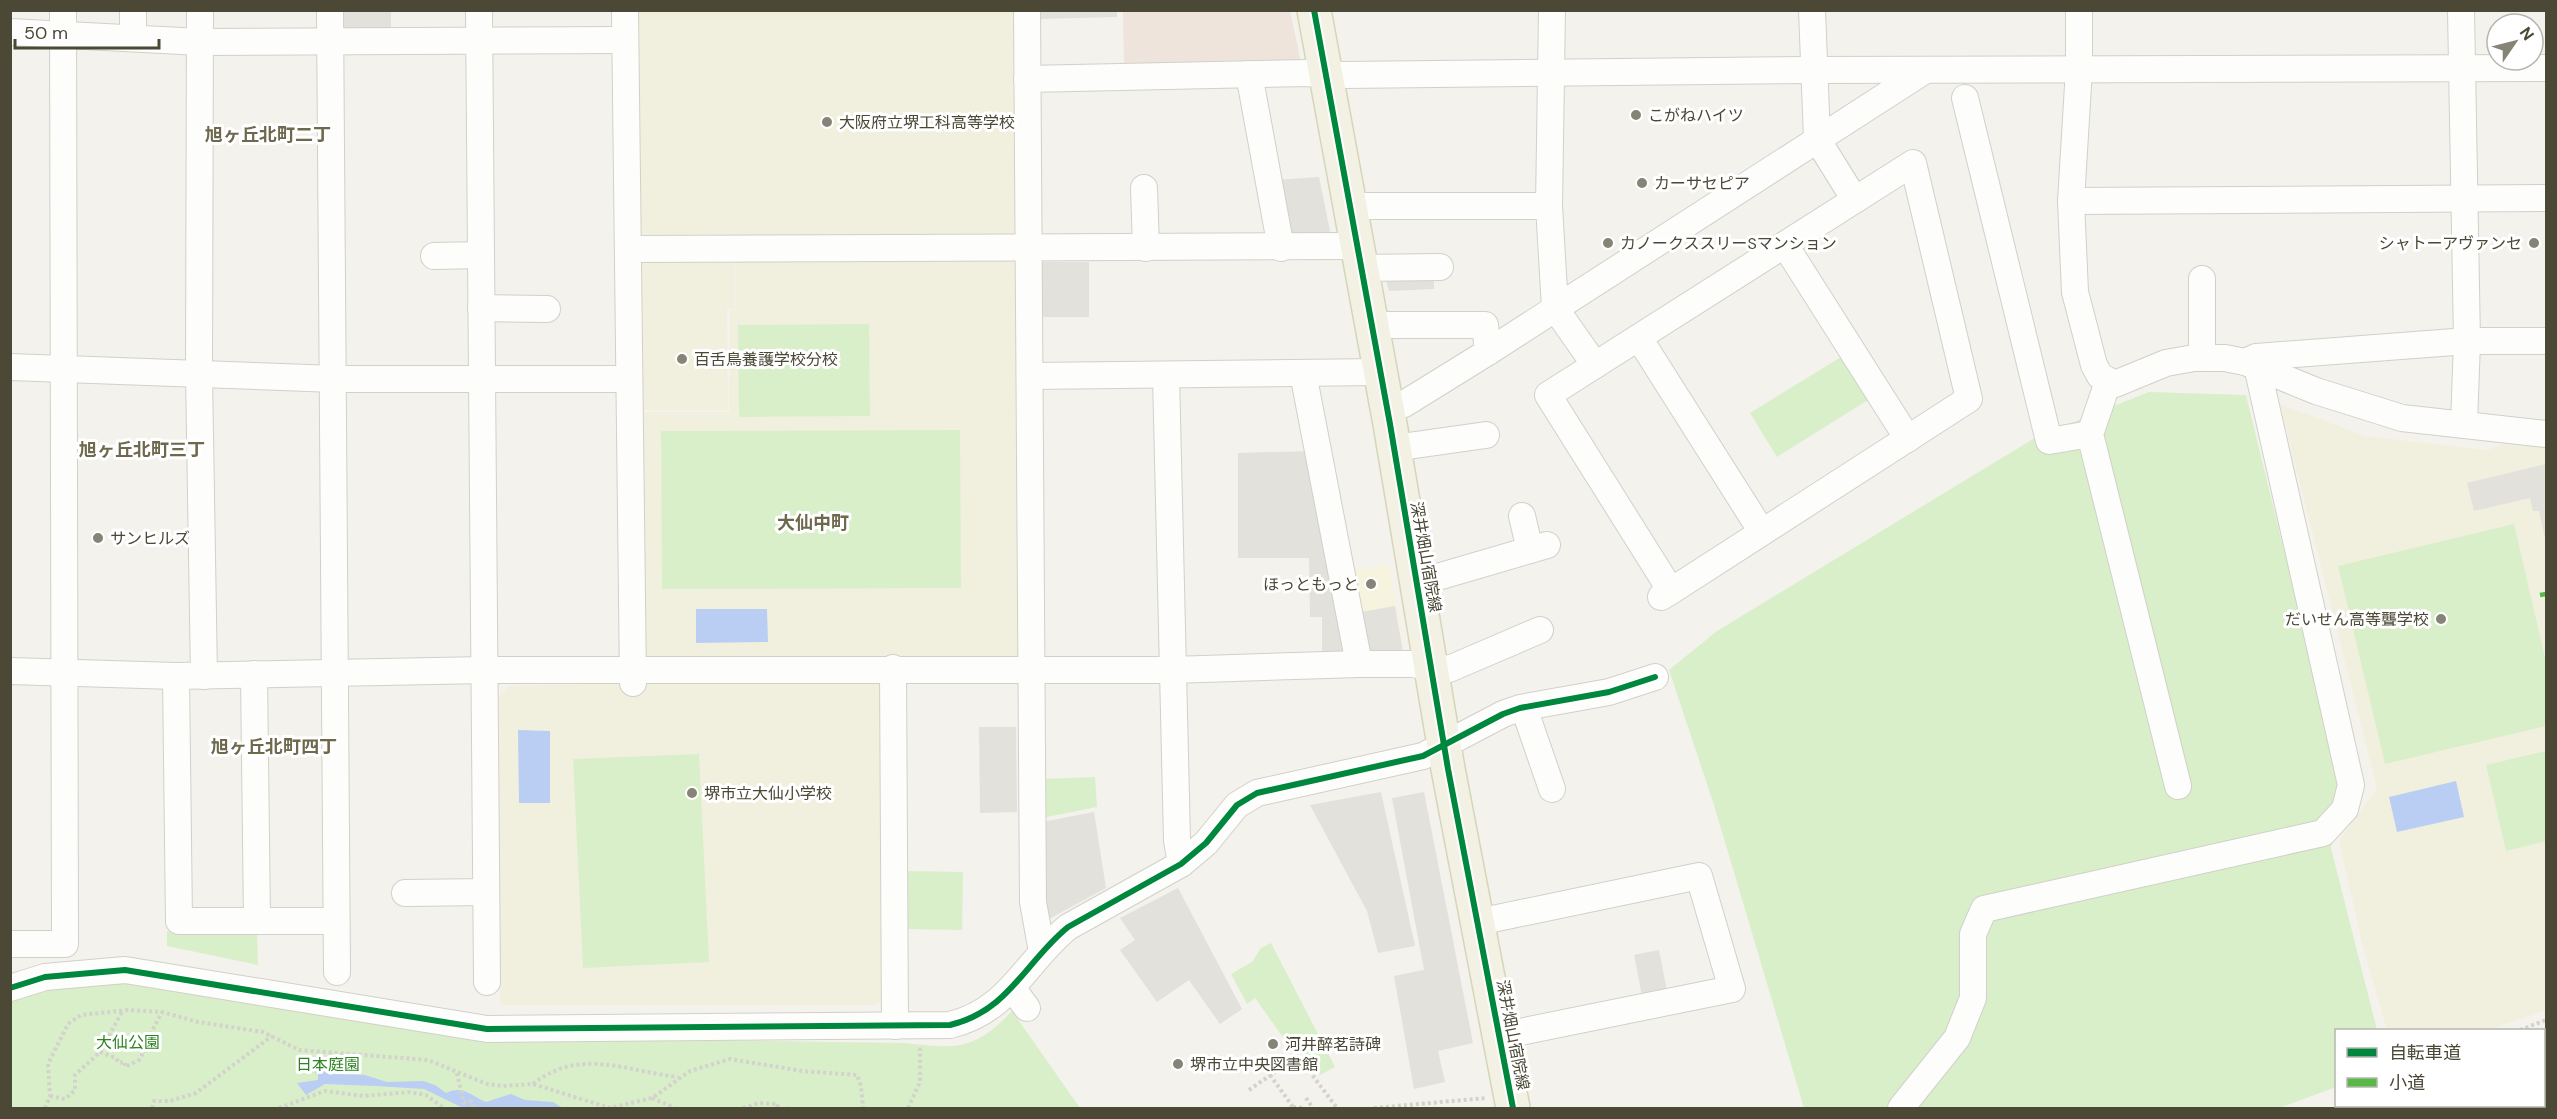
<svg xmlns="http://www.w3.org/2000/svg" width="2557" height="1119" viewBox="0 0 2557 1119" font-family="'DM Sans','Noto Sans JP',sans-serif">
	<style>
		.commercial { fill: #f6f3de }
		.education { fill: #f1f0de }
		.medical { fill: #eee4dc }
		.green { fill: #d8efca }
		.parking { fill: #e2e1db }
		.water { fill: #bacef4 }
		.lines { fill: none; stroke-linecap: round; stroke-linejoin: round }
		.minor-casing { stroke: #d1d0c9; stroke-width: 28 }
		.major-casing { stroke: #d7d5b8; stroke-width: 36 }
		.path { stroke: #d3d2cb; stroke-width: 4; stroke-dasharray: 3 3; stroke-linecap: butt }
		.minor { stroke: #fdfdfc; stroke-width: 26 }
		.major { stroke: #f2f1e4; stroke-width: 33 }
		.quiet { stroke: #58b947; stroke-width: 4.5; stroke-dasharray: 9 4.5; stroke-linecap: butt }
		.cycleway-casing { stroke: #fff; stroke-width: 10 }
		.cycleway { stroke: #00873e; stroke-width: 6 }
		.poi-dot { fill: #868476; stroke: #fff; stroke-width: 2 }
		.labels { text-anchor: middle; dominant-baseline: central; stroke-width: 6; stroke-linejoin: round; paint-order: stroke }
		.poi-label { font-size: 16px; fill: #4b4836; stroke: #fff; text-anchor: start }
		.street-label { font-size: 16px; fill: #4b4836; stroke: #fff }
		.park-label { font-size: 16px; fill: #2f8323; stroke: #fff }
		.neighbourhood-label { font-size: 18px; font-weight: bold; fill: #6e694d; stroke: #fff }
	</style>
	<rect width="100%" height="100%" fill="#f3f2ec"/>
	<polygon class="commercial" points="1389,564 1406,659 1363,658 1347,571"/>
	<g class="education">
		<polygon points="634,11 1019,11 1018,234 1011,240 635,238"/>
		<polygon points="1014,252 1020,261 1023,656 1010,661 643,663 637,412 729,412 730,310 735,310 735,255"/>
		<polygon points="734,255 734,309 727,309 728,410 636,410 636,258"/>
		<polygon points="2280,404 2365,436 2487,450 2504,444 2546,447 2546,1010 2487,1030 2387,1030 2363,947 2339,841 2377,788"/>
		<polygon points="883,677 884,998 875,1005 500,1005 498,698 509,686"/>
	</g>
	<polygon class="medical" points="1123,11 1290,11 1302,67 1124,65"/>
	<g class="green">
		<polygon points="869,324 870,416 739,417 738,325"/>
		<polygon points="1841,357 1868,400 1777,457 1750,413"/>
		<polygon points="2149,392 2246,395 2341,784 2331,848 2377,1030 2336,1030 2336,1087 2279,1108 1804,1108 1714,805 1669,670 1717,631 2038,436"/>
		<polygon points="960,430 961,588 662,589 661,431"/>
		<polygon points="2514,524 2546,662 2546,726 2385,764 2338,566"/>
		<polygon points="2546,751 2546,841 2506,851 2486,765"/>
		<polygon points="699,754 709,962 583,968 573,759"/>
		<polygon points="1095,777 1097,807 1042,818 1041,779"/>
		<polygon points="905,871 963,872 962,930 904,929"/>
		<polygon points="167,931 257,931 258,965 167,946"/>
		<polygon points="1271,943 1335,1067 1320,1075 1300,1045 1292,1050 1255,998 1247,1004 1231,974 1252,962 1261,948"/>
		<path d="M108 976 489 1037 905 1043C955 1049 975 1051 1012 1011L1080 1108H11V996Z"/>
		<polygon points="2546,1092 2546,1108 2375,1108 2381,1106 2544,1106 2544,1094"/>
	</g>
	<g class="parking">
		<polygon points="342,11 391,11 391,29 342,30"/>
		<polygon points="1038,11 1117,11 1117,17 1038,19"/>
		<polygon points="1319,177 1332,241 1285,242 1275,180"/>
		<polygon points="1040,262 1089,262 1089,317 1041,317"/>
		<polygon points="1434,272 1434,289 1389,291 1384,274"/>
		<polygon points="1312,451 1347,652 1322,651 1322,617 1310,617 1309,558 1238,558 1238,453"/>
		<polygon points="2546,464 2546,543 2539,511 2533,511 2530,498 2474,511 2467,483"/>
		<polygon points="1395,606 1404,658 1364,657 1356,613"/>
		<polygon points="979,727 1016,727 1017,812 980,813"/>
		<polygon points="1381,792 1415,946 1378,953 1367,911 1310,805"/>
		<polygon points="1424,792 1473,1043 1438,1051 1445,1082 1414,1089 1394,976 1424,970 1392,798"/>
		<polygon points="1094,812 1106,888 1049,919 1043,899 1042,822"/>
		<polygon points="1178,888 1242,1009 1220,1024 1189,980 1157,1002 1120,950 1135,940 1120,918"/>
		<polygon points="1659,950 1668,996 1643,1001 1634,955"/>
	</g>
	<g class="water">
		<polygon points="696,609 767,609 768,642 696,643"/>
		<polygon points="518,730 550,731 550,803 519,803"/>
		<polygon points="2456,781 2464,817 2397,832 2389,797"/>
		<path d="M302 1057 334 1074 365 1075 387 1082 423 1081 435 1085 446 1093C463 1085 470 1095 486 1102L511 1094 525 1100 553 1102 563 1108H463L424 1089 376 1086 325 1084 306 1095 297 1083 318 1080V1074L297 1064Z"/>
	</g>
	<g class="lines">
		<g class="minor-casing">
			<g id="minor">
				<polyline points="133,10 133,38"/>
				<polyline points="200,10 199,374 204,676"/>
				<polyline points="330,10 337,972"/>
				<polyline points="479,10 487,982"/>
				<polyline points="625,10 633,683"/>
				<polyline points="1027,10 1033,902 1042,952"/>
				<polyline points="1552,10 1549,206 1555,308 1595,365"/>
				<polyline points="1812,10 1817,139 1855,200"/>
				<polyline points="2079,10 2079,69 2071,201 2075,292 2094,365 2100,376 2115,384 2166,363 2194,358 2225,358 2245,362 2316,391 2402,418 2546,434"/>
				<polyline points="2461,10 2467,341 2464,425"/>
				<polyline points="10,32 200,42 625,40"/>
				<polyline points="1249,74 1281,248"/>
				<polyline points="1027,79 1306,73 1343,75 1812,70 2546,68"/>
				<polyline points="1965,98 2049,441 2090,434"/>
				<polyline points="1144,188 1146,248"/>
				<polyline points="2071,201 2546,198"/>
				<polyline points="1349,206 1549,206"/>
				<polyline points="1785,245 1908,439"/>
				<polyline points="628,249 1356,246"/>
				<polyline points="434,256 481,255"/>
				<polyline points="1360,268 1440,267"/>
				<polyline points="481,308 547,309"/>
				<polyline points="1371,325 1485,325 1488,352"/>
				<polyline points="1639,338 1762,532"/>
				<polyline points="2202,358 2202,279"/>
				<polyline points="2245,362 2256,357 2467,341 2546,341"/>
				<polyline points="10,367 335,379 629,379"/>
				<polyline points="1303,373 1359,664"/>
				<polyline points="1166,375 1177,840 1181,864"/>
				<polyline points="1030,376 1380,372"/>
				<polyline points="2108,382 2090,434 2178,786"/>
				<polyline points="1387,410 1404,404 1488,352 1924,71"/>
				<polyline points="1394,448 1486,435"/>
				<polyline points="1522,516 1530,550"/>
				<polyline points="1417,583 1547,545"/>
				<polyline points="1661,597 1671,591 1969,399 1913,163 1548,395 1671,591"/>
				<polyline points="893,668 895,1026"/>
				<polyline points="10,671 176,676 485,670 1172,670 1359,664 1412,664 1449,669 1540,630"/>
				<polyline points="254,674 257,921"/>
				<polyline points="176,676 179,921 336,921"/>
				<polyline points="1524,708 1552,789"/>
				<polyline points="405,893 486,892"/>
				<polyline points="1478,922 1699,876 1732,989 1500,1036"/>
				<polyline points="10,944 65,944 63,10"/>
				<path d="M10 988 45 977 125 970 487 1029 950 1025C1009 1011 1025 962 1068 927L1181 864 1206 843 1237 805 1257 793 1423 756 1503 714 1520 708 1609 692 1655 677"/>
				<polyline points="1012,988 1027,1008"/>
				<polyline points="1901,1108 1957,1038 1973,998 1973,934 1984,909 2323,833 2345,809 2351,785 2257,366"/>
			</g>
		</g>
		<g class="major-casing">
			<polyline id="major" points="1314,10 1390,424 1448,769 1513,1108"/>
		</g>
		<g class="path">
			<polyline points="2520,1030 2546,1020"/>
			<polyline points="100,1052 116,1058 119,1063 125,1062 125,1067 139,1060 144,1051 152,1050 149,1037 162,1012"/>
			<polyline points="457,1073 464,1103 471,1101 474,1108"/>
			<polyline points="1270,1075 1293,1107 1290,1108"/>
			<path d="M533 1084C580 1047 625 1071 678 1077"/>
			<polyline points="1249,1090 1298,1056 1337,1108"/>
			<polyline points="2544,1092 2546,1089"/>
			<polyline points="50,1096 65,1099 75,1090 75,1075 100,1052 122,1012"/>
			<polyline points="652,1098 675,1108"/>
			<polyline points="1306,1098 1313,1108"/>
			<polyline points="1293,1107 1304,1108"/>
			<polyline points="45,1108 50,1096 48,1064 68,1024 81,1015 128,1010 162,1012 198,1022 263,1032 299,1050 428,1060 487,1084 503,1086 533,1084 610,1108 652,1098 690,1071 730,1059 802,1071 857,1075 861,1086 863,1108"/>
			<polyline points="152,1108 154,1101 170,1101 196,1093 272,1036"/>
			<polyline points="279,1108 325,1091 363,1096 409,1092 426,1095 444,1108"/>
			<polyline points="743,1108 759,1103 778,1104 777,1108"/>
			<polyline points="787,1108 788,1108"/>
			<polyline points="908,1108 920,1082 920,1046"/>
			<polyline points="1374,1108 1486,1098"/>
			<polyline points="2354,1108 2362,1106"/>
		</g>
		<use href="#minor" class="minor"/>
		<use href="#major" class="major"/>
		<polyline class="quiet" points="2540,595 2546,594"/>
		<g class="cycleway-casing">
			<g id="cycleway">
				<polyline points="1314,10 1390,424 1448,769 1513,1108"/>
				<path d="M10 988 45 977 125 970 487 1029 950 1025C1009 1011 1025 962 1068 927L1181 864 1206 843 1237 805 1257 793 1423 756 1503 714 1520 708 1609 692 1655 677"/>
			</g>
		</g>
		<use href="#cycleway" class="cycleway"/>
	</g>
	<g class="poi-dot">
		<circle cx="1636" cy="115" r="6"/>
		<circle cx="827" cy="122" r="6"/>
		<circle cx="1642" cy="183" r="6"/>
		<circle cx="1608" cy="243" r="6"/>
		<circle cx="2534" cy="243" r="6"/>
		<circle cx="682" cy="359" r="6"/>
		<circle cx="98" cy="538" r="6"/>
		<circle cx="1371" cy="584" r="6"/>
		<circle cx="2441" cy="619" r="6"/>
		<circle cx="692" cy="793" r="6"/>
		<circle cx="1273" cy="1044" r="6"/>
		<circle cx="1178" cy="1064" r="6"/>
	</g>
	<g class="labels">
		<g class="poi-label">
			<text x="1648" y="115">こがねハイツ</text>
			<text x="839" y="122">大阪府立堺工科高等学校</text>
			<text x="1654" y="183">カーサセピア</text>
			<text x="1620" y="243">カノークススリーSマンション</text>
			<text x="2522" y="243" text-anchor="end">シャトーアヴァンセ</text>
			<text x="694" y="359">百舌鳥養護学校分校</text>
			<text x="110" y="538">サンヒルズ</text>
			<text x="1359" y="584" text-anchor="end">ほっともっと</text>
			<text x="2429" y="619" text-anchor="end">だいせん高等聾学校</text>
			<text x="704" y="793">堺市立大仙小学校</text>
			<text x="1285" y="1044">河井醉茗詩碑</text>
			<text x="1190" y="1064">堺市立中央図書館</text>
		</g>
		<g class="street-label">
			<text transform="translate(1426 557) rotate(80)">深井畑山宿院線</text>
			<text transform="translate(1513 1035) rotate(79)">深井畑山宿院線</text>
		</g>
		<g class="park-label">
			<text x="128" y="1042">大仙公園</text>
			<text x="328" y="1064">日本庭園</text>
		</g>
		<g class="neighbourhood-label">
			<text x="268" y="135">旭ヶ丘北町二丁</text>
			<text x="142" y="450">旭ヶ丘北町三丁</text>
			<text x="813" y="523">大仙中町</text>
			<text x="274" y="747">旭ヶ丘北町四丁</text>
		</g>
	</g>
	<rect width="2557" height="1119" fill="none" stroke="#4b4836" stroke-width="24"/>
	<rect x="2335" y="1029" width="210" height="78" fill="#ffffff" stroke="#b7b6af" stroke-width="1.5"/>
	<rect x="2347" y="1048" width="30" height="9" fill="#00873e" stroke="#b7b6af" stroke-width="1.5"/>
	<text x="2389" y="1059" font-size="18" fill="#4b4836">自転車道</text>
	<rect x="2347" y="1078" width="30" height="9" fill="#58b947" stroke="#b7b6af" stroke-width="1.5"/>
	<text x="2389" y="1089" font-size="18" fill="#4b4836">小道</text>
	<g transform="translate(2515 42) rotate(55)"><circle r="28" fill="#ffffff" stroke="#b7b6af" stroke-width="1.5"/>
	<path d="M0-4.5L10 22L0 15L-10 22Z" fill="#868476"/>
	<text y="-9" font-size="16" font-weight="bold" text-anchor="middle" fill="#4b4836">N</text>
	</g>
	<path d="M15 39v9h144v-9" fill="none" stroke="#4b4836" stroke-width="3"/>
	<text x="24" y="39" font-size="18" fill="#4b4836" stroke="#ffffff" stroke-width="4.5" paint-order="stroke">50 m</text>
</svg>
